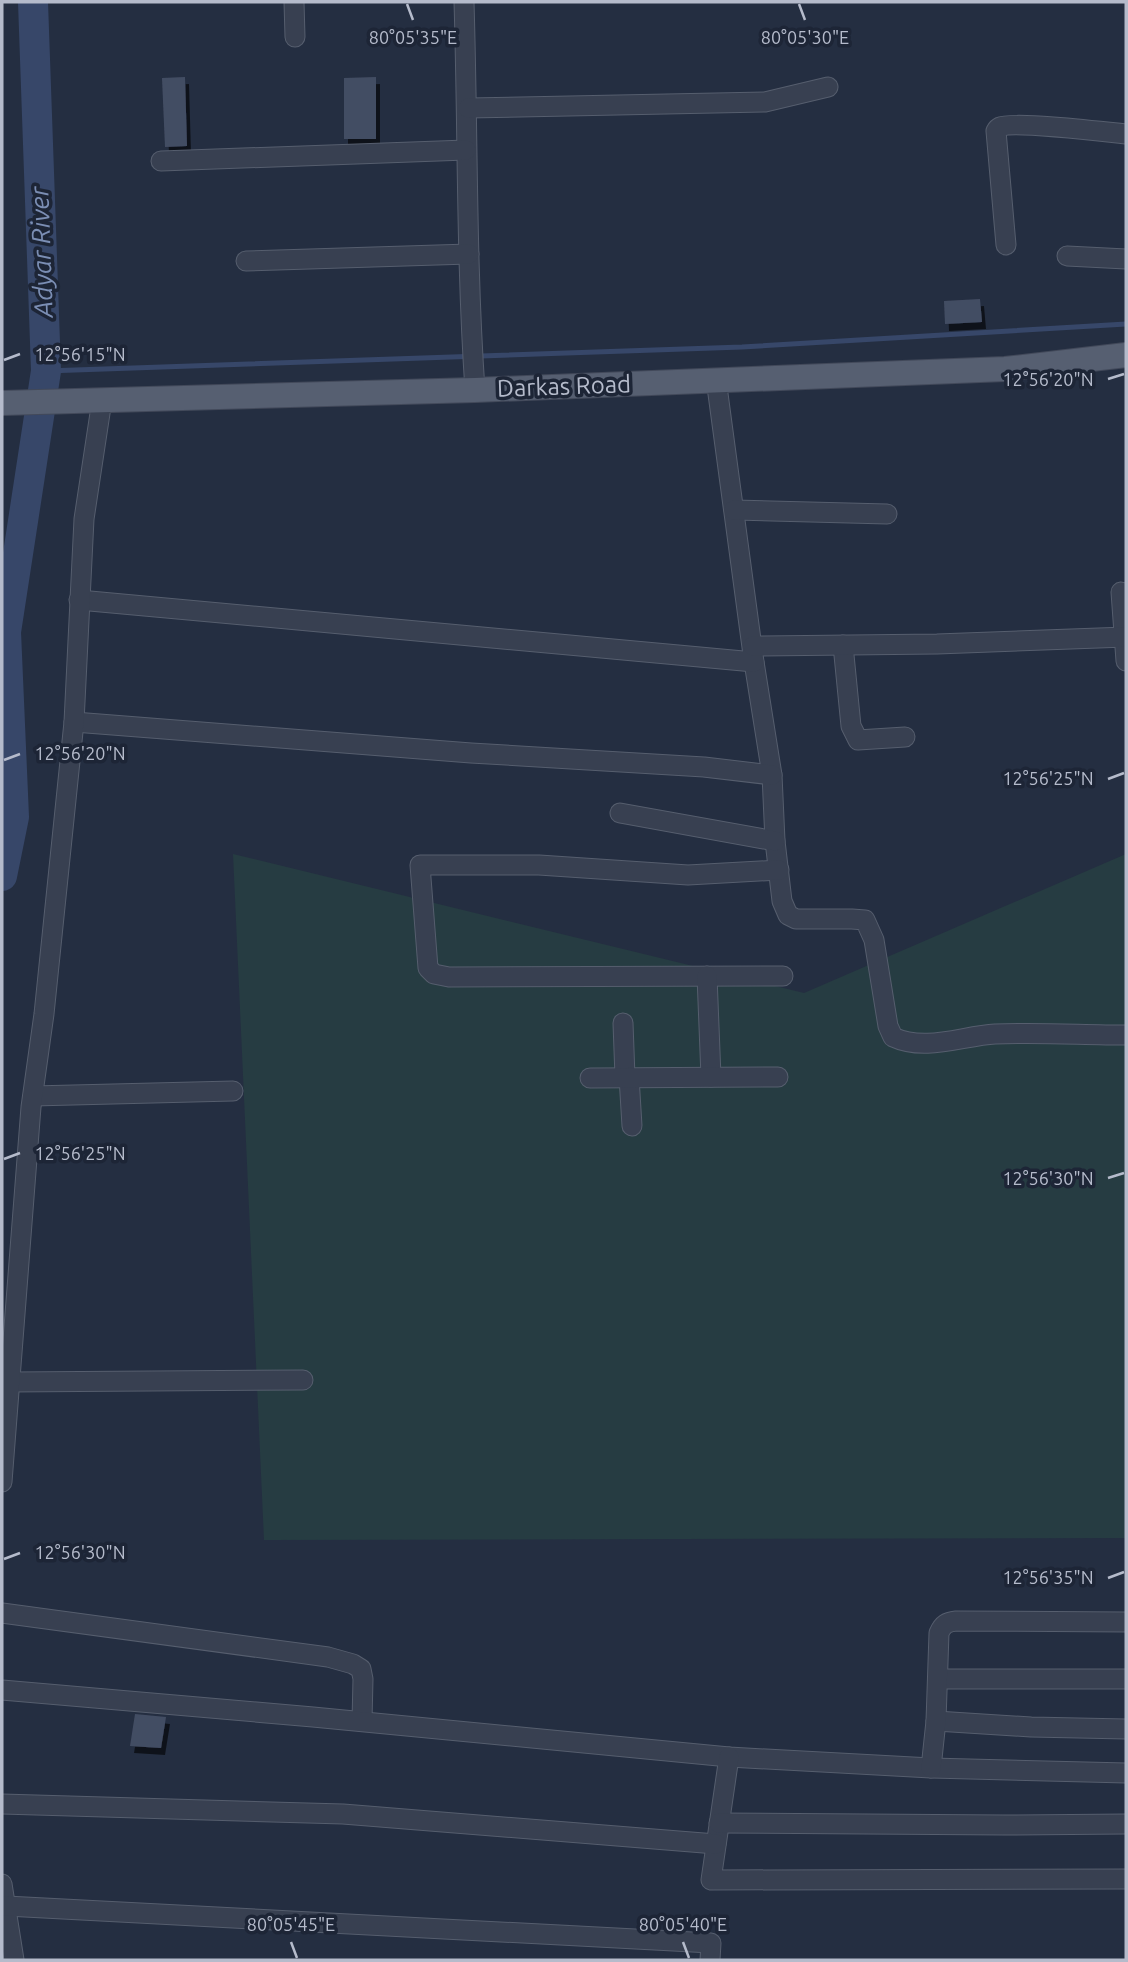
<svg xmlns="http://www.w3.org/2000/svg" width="1128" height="1962" viewBox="0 0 1128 1962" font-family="Ubuntu,sans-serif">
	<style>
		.green { fill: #263c42 }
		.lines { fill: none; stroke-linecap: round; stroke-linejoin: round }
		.stream { stroke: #374769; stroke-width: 5 }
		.river { stroke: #374769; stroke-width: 30 }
		.building { fill: #434d63; filter: url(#shadow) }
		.minor-casing { stroke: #565e6e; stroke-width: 21 }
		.major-casing { stroke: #42495a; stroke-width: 26 }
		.minor { stroke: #384051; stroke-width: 19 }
		.major { stroke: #565f71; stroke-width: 24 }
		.ticks { fill: none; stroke: #b5bbcb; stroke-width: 2.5 }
		.labels { text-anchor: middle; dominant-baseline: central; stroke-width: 7; stroke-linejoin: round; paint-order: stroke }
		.street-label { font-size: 24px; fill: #b5bbcb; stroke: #1d2536 }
		.water-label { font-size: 26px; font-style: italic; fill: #7b8eb4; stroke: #1d2536 }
		.ticks-label { font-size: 18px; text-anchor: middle; fill: #b5bbcb; stroke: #1d2536; stroke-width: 7; stroke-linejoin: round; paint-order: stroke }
	</style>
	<defs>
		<filter id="shadow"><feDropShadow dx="4" dy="7" stdDeviation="0" flood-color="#0009"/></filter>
	</defs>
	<rect width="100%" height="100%" fill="#242e41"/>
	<polygon class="green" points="233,854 804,993 1126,854 1126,1538 264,1540"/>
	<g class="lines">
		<polyline class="stream" points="46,371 742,347 1126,324"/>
		<polyline class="river" points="2,876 14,817 6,632 46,371 33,2"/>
	</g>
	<g class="building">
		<polygon points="185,77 187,146 165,147 162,78"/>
		<polygon points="376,77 376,139 344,139 344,78"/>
		<polygon points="980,299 982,322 945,324 944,301"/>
		<polygon points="135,1714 166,1717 161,1748 130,1746"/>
	</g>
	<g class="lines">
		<g class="minor-casing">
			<g id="minor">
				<polyline points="294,2 295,37"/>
				<path d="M464 2C468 131 466 260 475 390"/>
				<polyline points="468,108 765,102 828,87"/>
				<polyline points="161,161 466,150"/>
				<path d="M1006 245 996 131C997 129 998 128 1000 127 1012 121 1107 132 1126 134"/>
				<polyline points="1067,256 1126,259"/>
				<polyline points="246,261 469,254"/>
				<path d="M716 379 754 662 772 775 775 841 782 901 788 915 796 919H852L865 920 874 940 888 1026 893 1037C925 1052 962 1036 995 1034 1039 1032 1083 1035 1126 1035"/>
				<polyline points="734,510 887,514"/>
				<polyline points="1121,592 1126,661"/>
				<polyline points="79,600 754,662"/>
				<polyline points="843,645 851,726 858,740 905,737"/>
				<polyline points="753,646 937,644 1126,637"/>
				<polyline points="74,722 471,753 704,767 772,775"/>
				<polyline points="620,813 775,841"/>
				<polyline points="779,870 688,875 539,865 420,865 428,968 434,974 449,977 783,976"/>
				<polyline points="707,976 711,1077"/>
				<polyline points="623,1023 625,1077"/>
				<polyline points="629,1077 632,1126"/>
				<polyline points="590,1078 778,1077"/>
				<polyline points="33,1096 233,1091"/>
				<polyline points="10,1382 303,1380"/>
				<polyline points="2,1482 31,1107 44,1014 74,722 84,519 102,400"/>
				<polyline points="2,1613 328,1657 353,1664 361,1669 363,1679 362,1721"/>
				<polyline points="939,1679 1126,1679"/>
				<polyline points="2,1690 313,1717 729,1757 931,1768 1126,1773"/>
				<polyline points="936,1721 1031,1727 1126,1729"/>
				<polyline points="729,1757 711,1880 1126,1879"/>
				<path d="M931 1768 936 1721 939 1633C943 1624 947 1622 956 1621L1126 1622"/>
				<polyline points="2,1804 343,1814 716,1844"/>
				<polyline points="719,1823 1004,1825 1126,1824"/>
				<polyline points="2,1884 14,1960"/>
				<polyline points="6,1906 711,1943 710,1960"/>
			</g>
		</g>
		<g class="major-casing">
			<polyline id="major" points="2,403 475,390 1005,369 1126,355"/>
		</g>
		<use href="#minor" class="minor"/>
		<use href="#major" class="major"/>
	</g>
	<path class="ticks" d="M407 4 413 20M799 4 805 20M4 360 20 354M1108 379 1124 374M4 760 20 754M1108 779 1124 773M4 1159 20 1153M1108 1178 1124 1173M4 1559 20 1553M1108 1578 1124 1572M291 1942 297 1958M683 1942 689 1958"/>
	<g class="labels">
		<g class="street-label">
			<text transform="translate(564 386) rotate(-2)">Darkas Road</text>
		</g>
		<g class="water-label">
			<text transform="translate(41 252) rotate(-92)">Adyar River</text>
		</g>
	</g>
	<g class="ticks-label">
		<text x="413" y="44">80°05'35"E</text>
		<text x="805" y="44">80°05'30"E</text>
		<text x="80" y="361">12°56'15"N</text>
		<text x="1048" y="386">12°56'20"N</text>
		<text x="80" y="760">12°56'20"N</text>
		<text x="1048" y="785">12°56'25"N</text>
		<text x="80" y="1160">12°56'25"N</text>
		<text x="1048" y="1185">12°56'30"N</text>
		<text x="80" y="1559">12°56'30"N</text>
		<text x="1048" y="1584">12°56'35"N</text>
		<text x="291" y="1931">80°05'45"E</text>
		<text x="683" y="1931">80°05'40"E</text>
	</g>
	<rect width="1128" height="1962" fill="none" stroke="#b5bbcb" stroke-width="7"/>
</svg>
